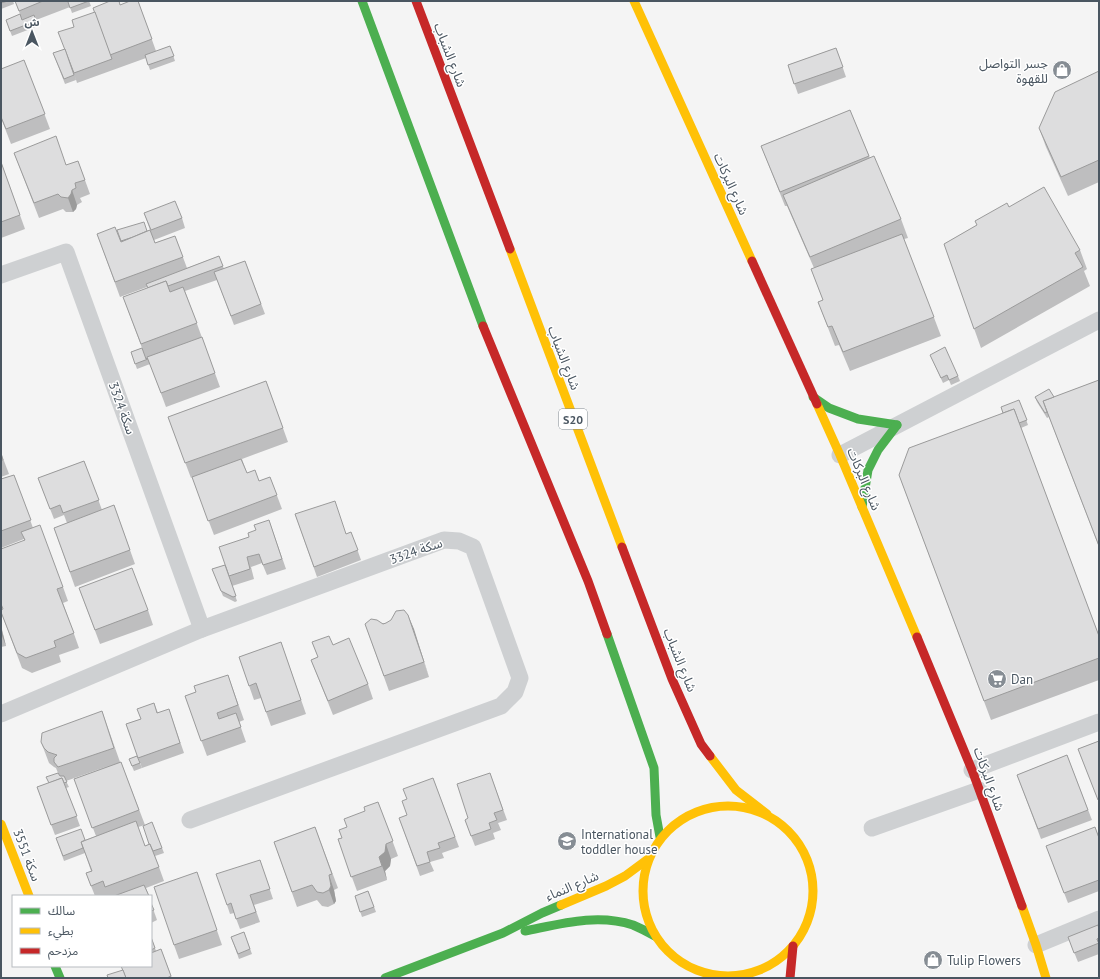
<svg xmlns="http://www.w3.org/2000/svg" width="1100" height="979" viewBox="0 0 1100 979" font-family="'PT Sans','Noto Sans Arabic',sans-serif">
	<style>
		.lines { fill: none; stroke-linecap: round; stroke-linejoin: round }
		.street { stroke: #ced0d2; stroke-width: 17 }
		.fast { stroke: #4caf50; stroke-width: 9 }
		.slow { stroke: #ffc107; stroke-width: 9 }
		.jam { stroke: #c62828; stroke-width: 9 }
		.wall { fill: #bebebf }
		.shaded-wall { fill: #9b9b9b }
		.building { fill: #ddddde; stroke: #9b9b9b }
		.labels { text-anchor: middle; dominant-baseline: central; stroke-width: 3; stroke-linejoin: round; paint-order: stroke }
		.shield { fill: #fff; stroke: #808990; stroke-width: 1 }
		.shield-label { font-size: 12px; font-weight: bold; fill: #4a5661 }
		.street-label { font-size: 13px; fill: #4a5661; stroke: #fff }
		.poi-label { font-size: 13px; fill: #4a5661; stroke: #fff; text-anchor: start }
	</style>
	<rect width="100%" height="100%" fill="#f4f4f4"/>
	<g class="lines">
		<g class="street">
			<polyline points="1,275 66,252 202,629"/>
			<polyline points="840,455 1099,320"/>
			<polyline points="1,714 202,629 444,540 459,541 473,547 520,678 515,692 501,706 190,820"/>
			<polyline points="972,770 1099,722"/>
			<polyline points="872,828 979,790"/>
			<polyline points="1036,945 1099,919"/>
		</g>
		<g class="fast">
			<polyline points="362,1 483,326"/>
			<polyline points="813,397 829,408 858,419 897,425"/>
			<polyline points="862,507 868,470 878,450 897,425"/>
			<polyline points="607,634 654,768 656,815 660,837"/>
			<path d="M525 931C560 924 597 913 633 925 640 928 648 932 655 936"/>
			<polyline points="55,966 60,978"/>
			<polyline points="385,978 503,933 542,913 561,905"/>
		</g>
		<g class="slow">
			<polyline points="634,1 752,261"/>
			<polyline points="510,249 622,547"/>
			<polyline points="817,404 840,455 917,637"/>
			<polyline points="710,756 736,790 767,814"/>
			<circle cx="728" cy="891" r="85"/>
			<polyline points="1,824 29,896"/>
			<polyline points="561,905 606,886 625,876 648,859"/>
			<polyline points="1022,906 1036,945 1046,978"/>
		</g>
		<g class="jam">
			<polyline points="416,1 510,249"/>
			<polyline points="752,261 817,404"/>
			<polyline points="483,326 588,581 607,634"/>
			<polyline points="622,547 672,679 701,744 710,756"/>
			<polyline points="917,637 972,770 1022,906"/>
			<polyline points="790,978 793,946"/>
		</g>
	</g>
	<g class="wall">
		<polygon points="1,1 13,1 14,4 1,9"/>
		<polygon points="15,1 89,1 91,6 72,13 70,7 36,20 38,26 12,36 6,20 20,14"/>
		<polygon points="138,1 156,51 170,46 175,61 150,70 146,58 77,83 75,76 76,80 65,84 53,53 65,49 74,27 120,5"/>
		<polygon points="836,48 846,77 798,94 788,65"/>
		<polygon points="24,60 50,129 11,144 1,118"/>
		<polygon points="1099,71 1099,182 1068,196 1046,147 1039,128"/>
		<polygon points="850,110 870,158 901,219 908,238 904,239 941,336 850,371 839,345 835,346 818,302 823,300 811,269 814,268 787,206 785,206 761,146"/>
		<polygon points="14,153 67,165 78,161 90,194 80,198 82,202 77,205 76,209 73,212 66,212 63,209 39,218"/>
		<polygon points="1,162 25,229 1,238"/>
		<polygon points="1009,207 1080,250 1087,269 1084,271 1090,286 981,348 944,244 977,225 975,221"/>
		<polygon points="144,213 182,218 185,228 154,240 155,243 175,236 187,268 219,256 224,269 245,261 265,314 234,325 217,280 185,291 220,387 166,407 150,364 137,369 131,352 142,348 123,297 148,288 147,287 120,297 97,234 119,237 150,230"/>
		<polygon points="930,355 958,376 960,381 951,385 949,380 943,383"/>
		<polygon points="1099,380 1099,547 1049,417 1047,418 1037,402 1035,397 1054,397"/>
		<polygon points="266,381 288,442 242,459 247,473 259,481 270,477 282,509 214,535 192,477 191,478 168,417"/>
		<polygon points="1019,400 1028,425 1021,428 1099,636 1099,680 991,720 899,475 1003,413"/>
		<polygon points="1,453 9,474 1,477"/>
		<polygon points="84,461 102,510 114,505 135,564 75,587 54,528 67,523 64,515 54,519 38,478"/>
		<polygon points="14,475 33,528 63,587 68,601 63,603 79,648 59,655 61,662 32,673 22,668 1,612 3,609 24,540 24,539 1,548 1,479"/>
		<polygon points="295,514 346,534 351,532 361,560 317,577"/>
		<polygon points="269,520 286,569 267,575 262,563 251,567 254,579 232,586 237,601 235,602 223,596 212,569 225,565 256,530"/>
		<polygon points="79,588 148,610 153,625 100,644"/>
		<polygon points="408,615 429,677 389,691 365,624 386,623"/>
		<polygon points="1,625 6,646 1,647"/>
		<polygon points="281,642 306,714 271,726 261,698 254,700 239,657"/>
		<polygon points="312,642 333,645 368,684 373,699 333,715 311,660 318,657"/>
		<polygon points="228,675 244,720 239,722 246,742 207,756 185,696 196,692"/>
		<polygon points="154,703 158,713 169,709 184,753 142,768 126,724 141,719"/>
		<polygon points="102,711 120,762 121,762 145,825 138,827 145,846 149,844 152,822 164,853 155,856 164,881 146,888 149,896 95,896 86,873 91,871 85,853 64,861 56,838 85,840 96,836 74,779 114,764 66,781 69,787 66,788 80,826 55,835 37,787 49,783 58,773 56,768 54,767 49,763 41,742"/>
		<polygon points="1099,741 1099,802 1078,749"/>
		<polygon points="1067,755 1092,820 1041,839 1017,775"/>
		<polygon points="137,756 142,768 134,771 129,759"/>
		<polygon points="490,773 507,820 498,823 501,830 493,833 495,839 475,846 465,820 468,818"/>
		<polygon points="433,778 459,847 442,853 444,858 430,862 434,871 420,876 399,818 407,815 407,799"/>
		<polygon points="378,802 398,856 391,859 390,866 385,871 387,880 357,891 338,839 342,838 347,827 365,811"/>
		<polygon points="315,827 338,888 334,890 336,901 334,904 328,907 322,906 317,900 297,907 274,842"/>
		<polygon points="1099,838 1099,891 1068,903 1046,846"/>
		<polygon points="260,860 273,899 254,905 260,922 240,929 234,913 230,914 227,905"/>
		<polygon points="202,887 222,945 179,959 174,945"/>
		<polygon points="368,891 376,912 362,917 355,896"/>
		<polygon points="151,903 157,920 151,923"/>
		<polygon points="1099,929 1099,954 1078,962 1068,937"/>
		<polygon points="244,932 252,954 239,959 231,937"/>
		<polygon points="151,936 156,951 161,949 172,978 126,978 123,970 151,966"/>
	</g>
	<g class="shaded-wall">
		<polygon points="72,190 77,205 76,209 73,212 68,198"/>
		<polygon points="408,615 414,629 429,677 424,662"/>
		<polygon points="1,625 1,627 6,646 2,636 1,630"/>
		<polygon points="386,844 391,859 390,866 385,871 387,880 379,857"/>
		<polygon points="329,875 334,890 336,901 334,904 329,890"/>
	</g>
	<g class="building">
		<polygon points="1,1 8,1 1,3"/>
		<polygon points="15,1 43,1 19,11"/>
		<polygon points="70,1 89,1 70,8 68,2"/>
		<polygon points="110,1 119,1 120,5 130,1 138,1 152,39 110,55 93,8"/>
		<polygon points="95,12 112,59 74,73 58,32 74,27 72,20"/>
		<polygon points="20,14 22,20 34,15 36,21 10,31 6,20"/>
		<polygon points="170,46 174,56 148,65 145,55"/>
		<polygon points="836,48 843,67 794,84 788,65"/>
		<polygon points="65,49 74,75 64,79 53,53"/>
		<polygon points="24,60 45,114 6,129 1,117 1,69"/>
		<polygon points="1099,71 1099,160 1061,177 1039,128 1055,92"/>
		<polygon points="850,110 869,156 780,192 761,146"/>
		<polygon points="56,136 66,165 78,161 85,180 75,183 76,188 72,190 71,194 68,198 61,197 58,194 34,203 14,153"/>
		<polygon points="874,156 901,219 810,257 783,195"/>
		<polygon points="1,162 20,215 1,222"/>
		<polygon points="1044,187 1080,250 1075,253 1083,267 974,329 944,244 977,225 975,221 1007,203 1009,207"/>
		<polygon points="175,201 182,218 151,230 144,213"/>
		<polygon points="144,222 147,231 133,237 121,241 117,230"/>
		<polygon points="115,227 121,242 150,230 155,243 175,236 183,257 115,282 97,234"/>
		<polygon points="902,234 934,317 843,352 832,326 828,327 818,302 823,300 811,269"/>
		<polygon points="219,256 223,266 168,286 166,281 148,288 146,284"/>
		<polygon points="245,261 261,304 231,316 214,272"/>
		<polygon points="166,281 170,292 183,287 197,323 141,344 123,297"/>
		<polygon points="202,337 215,373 161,393 147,357"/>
		<polygon points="945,347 958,376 949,380 947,375 941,378 930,355"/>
		<polygon points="142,348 146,359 147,358 148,359 135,364 131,352"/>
		<polygon points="1099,380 1099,546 1043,401"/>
		<polygon points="266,381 283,428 185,463 168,417"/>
		<polygon points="1049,389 1054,397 1043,401 1047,412 1045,413 1035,397"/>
		<polygon points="1019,400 1027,420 1019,423 1014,409 1003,413 1001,407"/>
		<polygon points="1014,409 1099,636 1099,658 984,701 899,475 909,448"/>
		<polygon points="1,453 3,460 1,460"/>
		<polygon points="241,459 247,473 255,470 259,481 270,477 277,495 208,521 192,477"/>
		<polygon points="84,461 99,500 63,513 60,505 50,509 38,478"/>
		<polygon points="14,475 31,520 1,531 1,479"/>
		<polygon points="335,501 346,534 351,532 358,550 314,567 295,514"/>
		<polygon points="114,505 130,550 70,572 54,528"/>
		<polygon points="269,520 282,559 263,565 259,554 247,557 250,569 229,576 219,547 249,537 248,533 256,530 254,525"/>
		<polygon points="40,525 63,587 57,589 74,633 54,641 56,647 26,658 17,653 1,612 1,610 3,609 1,604 1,549 25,540 21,532"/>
		<polygon points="225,565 236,596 233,597 221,591 212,569"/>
		<polygon points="132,568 148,610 95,630 79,588"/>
		<polygon points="404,610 408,615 424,662 384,676 365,624 371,619 377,620 383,624 386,623 391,620 396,611"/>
		<polygon points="329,636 333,645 349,638 368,684 328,701 311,660 318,657 312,642"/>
		<polygon points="281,642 301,700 266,712 256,683 249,686 239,657"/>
		<polygon points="228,675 238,705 217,713 219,719 236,713 241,727 201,741 185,696 196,692 194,686"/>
		<polygon points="154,703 157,713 169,709 180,743 138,758 126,724 141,719 137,709"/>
		<polygon points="102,711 114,748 58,767 54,762 54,758 57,755 48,752 44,748 41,742 42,733"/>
		<polygon points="1099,741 1099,799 1098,800 1078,749"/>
		<polygon points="1067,755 1088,810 1038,829 1017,775"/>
		<polygon points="137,756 140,763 132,766 129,759"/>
		<polygon points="121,762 139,810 92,828 74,779"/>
		<polygon points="58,773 60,776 64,776 67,782 64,783 62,778 49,783 46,777"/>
		<polygon points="490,773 503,810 494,813 497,820 489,823 491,829 471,836 465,820 468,818 457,784"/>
		<polygon points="62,778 77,816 51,825 37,787"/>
		<polygon points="433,778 455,837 438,843 440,848 427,852 430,862 417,866 399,818 407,815 402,801 407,799 403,789"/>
		<polygon points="378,802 393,841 386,844 385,852 379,857 382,866 351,877 338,839 342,838 339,830 347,827 344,819 365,811 364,807"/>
		<polygon points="136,821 145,846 150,844 159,867 105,887 103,881 91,886 86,873 92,871 81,842"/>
		<polygon points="152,822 162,848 153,851 150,844 149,844 143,826"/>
		<polygon points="315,827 332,874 329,875 331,886 329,890 323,893 317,892 312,885 292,892 274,842"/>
		<polygon points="1095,827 1099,838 1099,880 1064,893 1046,846"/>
		<polygon points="81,829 85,840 81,842 83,848 63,856 56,838"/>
		<polygon points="260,860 270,889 250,895 256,912 236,919 231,903 227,905 216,874"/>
		<polygon points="197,872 217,930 174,945 154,887"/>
		<polygon points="144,885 149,896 114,896"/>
		<polygon points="368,891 374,907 360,912 355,896"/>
		<polygon points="151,903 154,910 151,911"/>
		<polygon points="1098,925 1099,929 1099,938 1097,939 1099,943 1074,953 1068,937"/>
		<polygon points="244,932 250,949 238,954 231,937"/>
		<polygon points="151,937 155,948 151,950"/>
		<polygon points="1099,938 1099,944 1097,939"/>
		<polygon points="161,949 171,976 167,978 126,978 121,966 151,966 151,953"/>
		<polygon points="123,970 126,978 108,978 107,975"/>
	</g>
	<defs>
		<g id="shop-disc" transform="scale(1)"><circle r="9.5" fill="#868d94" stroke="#fff"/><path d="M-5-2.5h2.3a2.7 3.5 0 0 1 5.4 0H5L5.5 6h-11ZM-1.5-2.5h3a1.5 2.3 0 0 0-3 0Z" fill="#fff"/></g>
		<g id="supermarket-disc" transform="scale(1)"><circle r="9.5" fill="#868d94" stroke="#fff"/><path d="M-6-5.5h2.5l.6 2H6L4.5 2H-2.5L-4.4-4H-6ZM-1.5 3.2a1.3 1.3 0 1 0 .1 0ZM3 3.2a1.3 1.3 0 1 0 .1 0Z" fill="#fff"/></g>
		<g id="school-disc" transform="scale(1)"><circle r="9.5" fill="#868d94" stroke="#fff"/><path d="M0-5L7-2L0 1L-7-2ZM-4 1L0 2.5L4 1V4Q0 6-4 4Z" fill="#fff"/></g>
	</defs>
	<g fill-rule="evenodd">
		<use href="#shop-disc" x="1062" y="70"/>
		<use href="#supermarket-disc" x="997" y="679"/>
		<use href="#school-disc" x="567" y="841"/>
		<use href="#shop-disc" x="933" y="960"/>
	</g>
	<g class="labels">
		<rect class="shield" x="559" y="409" width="28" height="20" rx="3"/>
		<g class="shield-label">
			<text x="573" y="419">S20</text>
		</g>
		<g class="street-label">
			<text transform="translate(450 55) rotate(69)">شارع الشباب</text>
			<text transform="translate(731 184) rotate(66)">شارع البركات</text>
			<text transform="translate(564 358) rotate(69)">شارع الشباب</text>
			<text transform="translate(122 408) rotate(70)">سكة 3324</text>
			<text transform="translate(864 479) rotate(67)">شارع البركات</text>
			<text transform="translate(416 551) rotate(-19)">سكة 3324</text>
			<text transform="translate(680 660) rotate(68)">شارع الشباب</text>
			<text transform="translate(989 779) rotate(70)">شارع البركات</text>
			<text transform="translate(27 855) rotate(69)">سكة 3551</text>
			<text transform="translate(572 886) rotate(-23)">شارع النماء</text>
		</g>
		<g class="poi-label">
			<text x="1048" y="63" text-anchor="end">جسر التواصل<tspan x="1048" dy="15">للقهوة</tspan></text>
			<text x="1011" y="679">Dan</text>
			<text x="581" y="834">International<tspan x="581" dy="15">toddler house</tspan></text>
			<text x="947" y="960">Tulip Flowers</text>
		</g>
	</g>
	<rect width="1100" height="979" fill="none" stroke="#4a5661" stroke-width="4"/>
	<rect x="12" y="895" width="140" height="72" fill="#ffffff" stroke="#b7bbc0"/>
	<rect x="20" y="908" width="20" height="6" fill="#4caf50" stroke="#b7bbc0"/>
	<text x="48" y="915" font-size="12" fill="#4a5661">سالك</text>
	<rect x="20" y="928" width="20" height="6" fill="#ffc107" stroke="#b7bbc0"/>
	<text x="48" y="935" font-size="12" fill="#4a5661">بطيء</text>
	<rect x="20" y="948" width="20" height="6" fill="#c62828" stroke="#b7bbc0"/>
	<text x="48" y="955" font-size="12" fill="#4a5661">مزدحم</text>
	<g transform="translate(32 32)" stroke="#ffffff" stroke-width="3" paint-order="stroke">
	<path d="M0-3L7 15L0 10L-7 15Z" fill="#4a5661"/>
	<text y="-6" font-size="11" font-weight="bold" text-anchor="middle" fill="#4a5661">ش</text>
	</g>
</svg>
